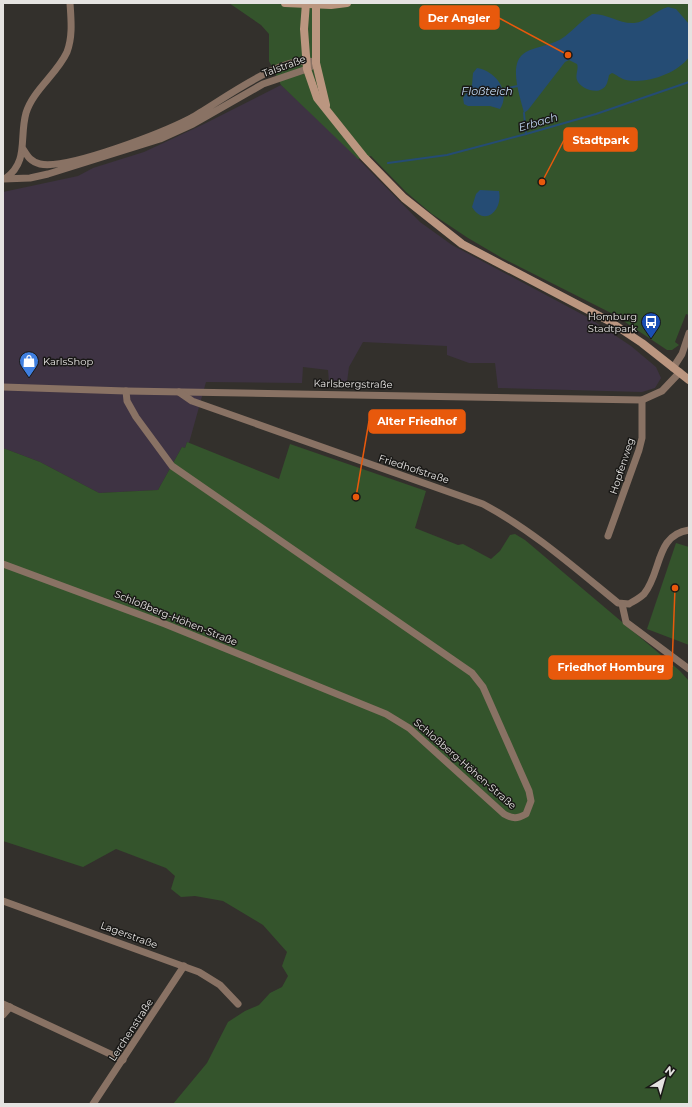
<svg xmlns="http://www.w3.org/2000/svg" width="692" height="1107" viewBox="0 0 692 1107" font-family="Montserrat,sans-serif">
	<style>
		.industrial { fill: #3e3343 }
		.green { fill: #34542c }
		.water { fill: #254c74 }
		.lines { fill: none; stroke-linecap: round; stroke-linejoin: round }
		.stream { stroke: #254c74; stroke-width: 2 }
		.street { stroke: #897264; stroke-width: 7 }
		.secondary { stroke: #bb9680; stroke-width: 8 }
		.labels { text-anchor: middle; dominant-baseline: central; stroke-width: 3; stroke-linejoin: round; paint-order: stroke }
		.street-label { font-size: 10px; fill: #e5e3e1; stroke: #191816 }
		.poi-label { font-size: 10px; fill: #e5e3e1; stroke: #191816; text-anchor: end }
		.water-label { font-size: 11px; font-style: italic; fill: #c3daf5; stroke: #191816 }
		.leader { fill: none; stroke: #e8590c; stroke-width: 1.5 }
		.callout-dot { fill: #e8590c; stroke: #191816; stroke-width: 1.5 }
		.callout { fill: #e8590c; stroke: #e8590c; stroke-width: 1.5 }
		.callout-label { font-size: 11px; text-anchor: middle; font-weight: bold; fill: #fff }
	</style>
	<rect width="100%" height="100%" fill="#33302c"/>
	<polygon class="industrial" points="281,85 325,125 420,222 452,245 589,318 631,346 656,367 661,378 655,388 642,392 498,388 495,363 469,363 447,355 447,346 363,342 349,367 347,382 329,382 328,370 303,367 302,383 206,382 189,443 187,442 185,448 182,447 158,490 99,493 40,462 3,448 3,192 78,176 93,168 144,152 204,124"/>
	<g class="green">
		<polygon points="229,3 689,3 689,315 686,314 675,342 679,345 672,350 667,350 613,314 502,258 468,238 432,214 406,192 371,156 358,159 281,85 269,61 269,34 261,25"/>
		<polygon points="187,442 279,479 290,444 426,491 415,528 458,545 463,544 491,559 500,551 510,535 515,534 525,540 680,671 689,681 689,1104 173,1104 207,1063 228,1022 245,1011 259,1005 270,993 282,987 288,976 282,966 287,952 263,925 223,901 195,896 181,897 171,889 175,876 166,868 116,849 83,867 3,841 3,448 40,462 99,493 158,490 182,447 185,448"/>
		<polygon points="676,543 689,547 689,645 647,629"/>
	</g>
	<g class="water">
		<path d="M668 7 676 9 689 24V57C677 74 646 84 626 80 621 79 617 75 612 73L609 75C608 80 607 87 602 89 595 94 580 88 577 80 575 75 579 69 577 64L569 60 565 62 528 110 524 113C520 96 507 62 526 52 535 47 546 46 555 42 570 36 578 22 592 14 607 13 619 24 634 23 647 22 656 10 668 7Z"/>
		<path d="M477 68C496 71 511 92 500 109L490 106H468L464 104 463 98 472 85 473 73Z"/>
		<path d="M480 190 499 191C503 211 484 227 472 207L476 194Z"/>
	</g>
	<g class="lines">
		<g class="stream">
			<polyline points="503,89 518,86"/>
			<polyline points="524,113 526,134"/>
			<polyline points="388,163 447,155 526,134 596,114 689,82"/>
		</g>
		<g class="street">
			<path d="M6 178C29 161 19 138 26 113 33 90 57 74 67 52 73 36 71 19 70 3"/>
			<path d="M3 179 30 178 48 174 160 139 193 124 263 84 307 69 316 63C289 49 217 104 191 118 164 132 68 170 40 164 31 162 28 157 23 149"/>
			<polyline points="673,368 682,354 689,333"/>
			<polyline points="3,387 126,391 642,400 662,391 680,372"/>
			<path d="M179 392 192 401 483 504C532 530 575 568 618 603L629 604C634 601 640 598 644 594 662 572 655 535 689 530"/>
			<polyline points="608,536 639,450 642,438 642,400"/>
			<path d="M3 564 165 624 386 714 409 728 504 814C513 819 517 819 526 814L531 801 529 791 483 687 472 673 172 466 136 417 127 401 126 391"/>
			<polyline points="622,604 626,622 689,669"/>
			<polyline points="3,901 199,972 220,985 238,1004"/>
			<polyline points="3,1004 123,1060"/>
			<polyline points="3,1015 10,1007"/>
			<polyline points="93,1104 184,966"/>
		</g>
		<g class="secondary">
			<polyline points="285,3 331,5 347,3"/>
			<polyline points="306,3 304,29 307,69 317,98 364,157 404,198 462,244 609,321 642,343 689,380"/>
			<polyline points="316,3 316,63 326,105"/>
		</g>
	</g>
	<defs>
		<g id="bus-pin" transform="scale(1)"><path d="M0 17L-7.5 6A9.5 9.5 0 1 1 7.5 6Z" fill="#1a4fb4" stroke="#191816"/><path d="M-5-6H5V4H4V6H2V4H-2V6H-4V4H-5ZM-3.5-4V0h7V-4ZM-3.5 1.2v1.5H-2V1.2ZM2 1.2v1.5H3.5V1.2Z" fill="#fff"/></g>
		<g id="shop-pin" transform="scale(1)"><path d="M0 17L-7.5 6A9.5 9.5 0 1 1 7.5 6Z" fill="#3f7fe0" stroke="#191816"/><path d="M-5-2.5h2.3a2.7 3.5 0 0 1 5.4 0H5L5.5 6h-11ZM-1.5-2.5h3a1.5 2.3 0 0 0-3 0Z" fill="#fff"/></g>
	</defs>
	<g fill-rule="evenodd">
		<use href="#bus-pin" x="651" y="322"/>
		<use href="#shop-pin" x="29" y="361"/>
	</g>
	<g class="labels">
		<g class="street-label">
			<text transform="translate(284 66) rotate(-20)">Talstraße</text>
			<text transform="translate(353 384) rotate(1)">Karlsbergstraße</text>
			<text transform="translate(622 466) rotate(-72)">Hopfenweg</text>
			<text transform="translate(414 469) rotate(18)">Friedhofstraße</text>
			<text transform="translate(176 618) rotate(22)">Schloßberg-Höhen-Straße</text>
			<text transform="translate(465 764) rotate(41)">Schloßberg-Höhen-Straße</text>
			<text transform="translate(129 935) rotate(20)">Lagerstraße</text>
			<text transform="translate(131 1030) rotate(-57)">Lerchenstraße</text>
		</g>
		<g class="poi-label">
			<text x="637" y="316">Homburg<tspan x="637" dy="12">Stadtpark</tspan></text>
			<text x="43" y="361" text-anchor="start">KarlsShop</text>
		</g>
		<g class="water-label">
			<text x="487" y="91">Floßteich</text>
			<text transform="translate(538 122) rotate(-16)">Erbach</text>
		</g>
	</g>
	<path class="leader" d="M568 55L499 18M542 182L564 140M356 497L369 421M675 588L672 667"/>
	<g class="callout-dot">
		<circle cx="568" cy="55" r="4"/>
		<circle cx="542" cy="182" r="4"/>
		<circle cx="356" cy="497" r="4"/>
		<circle cx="675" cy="588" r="4"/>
	</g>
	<g class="callout">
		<rect x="420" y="6" width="79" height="23" rx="4"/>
		<rect x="564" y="128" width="73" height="23" rx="4"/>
		<rect x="369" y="410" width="96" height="23" rx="4"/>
		<rect x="549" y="656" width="123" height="23" rx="4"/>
	</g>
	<g class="callout-label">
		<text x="459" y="22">Der Angler</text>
		<text x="601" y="144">Stadtpark</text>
		<text x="417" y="425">Alter Friedhof</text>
		<text x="611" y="671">Friedhof Homburg</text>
	</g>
	<rect width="692" height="1107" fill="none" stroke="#e5e3e1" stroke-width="8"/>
	<g transform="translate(664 1079) rotate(37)" stroke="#191816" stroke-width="3" paint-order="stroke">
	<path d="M0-3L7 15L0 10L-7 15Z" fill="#e5e3e1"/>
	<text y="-6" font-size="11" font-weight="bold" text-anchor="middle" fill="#e5e3e1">N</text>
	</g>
</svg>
